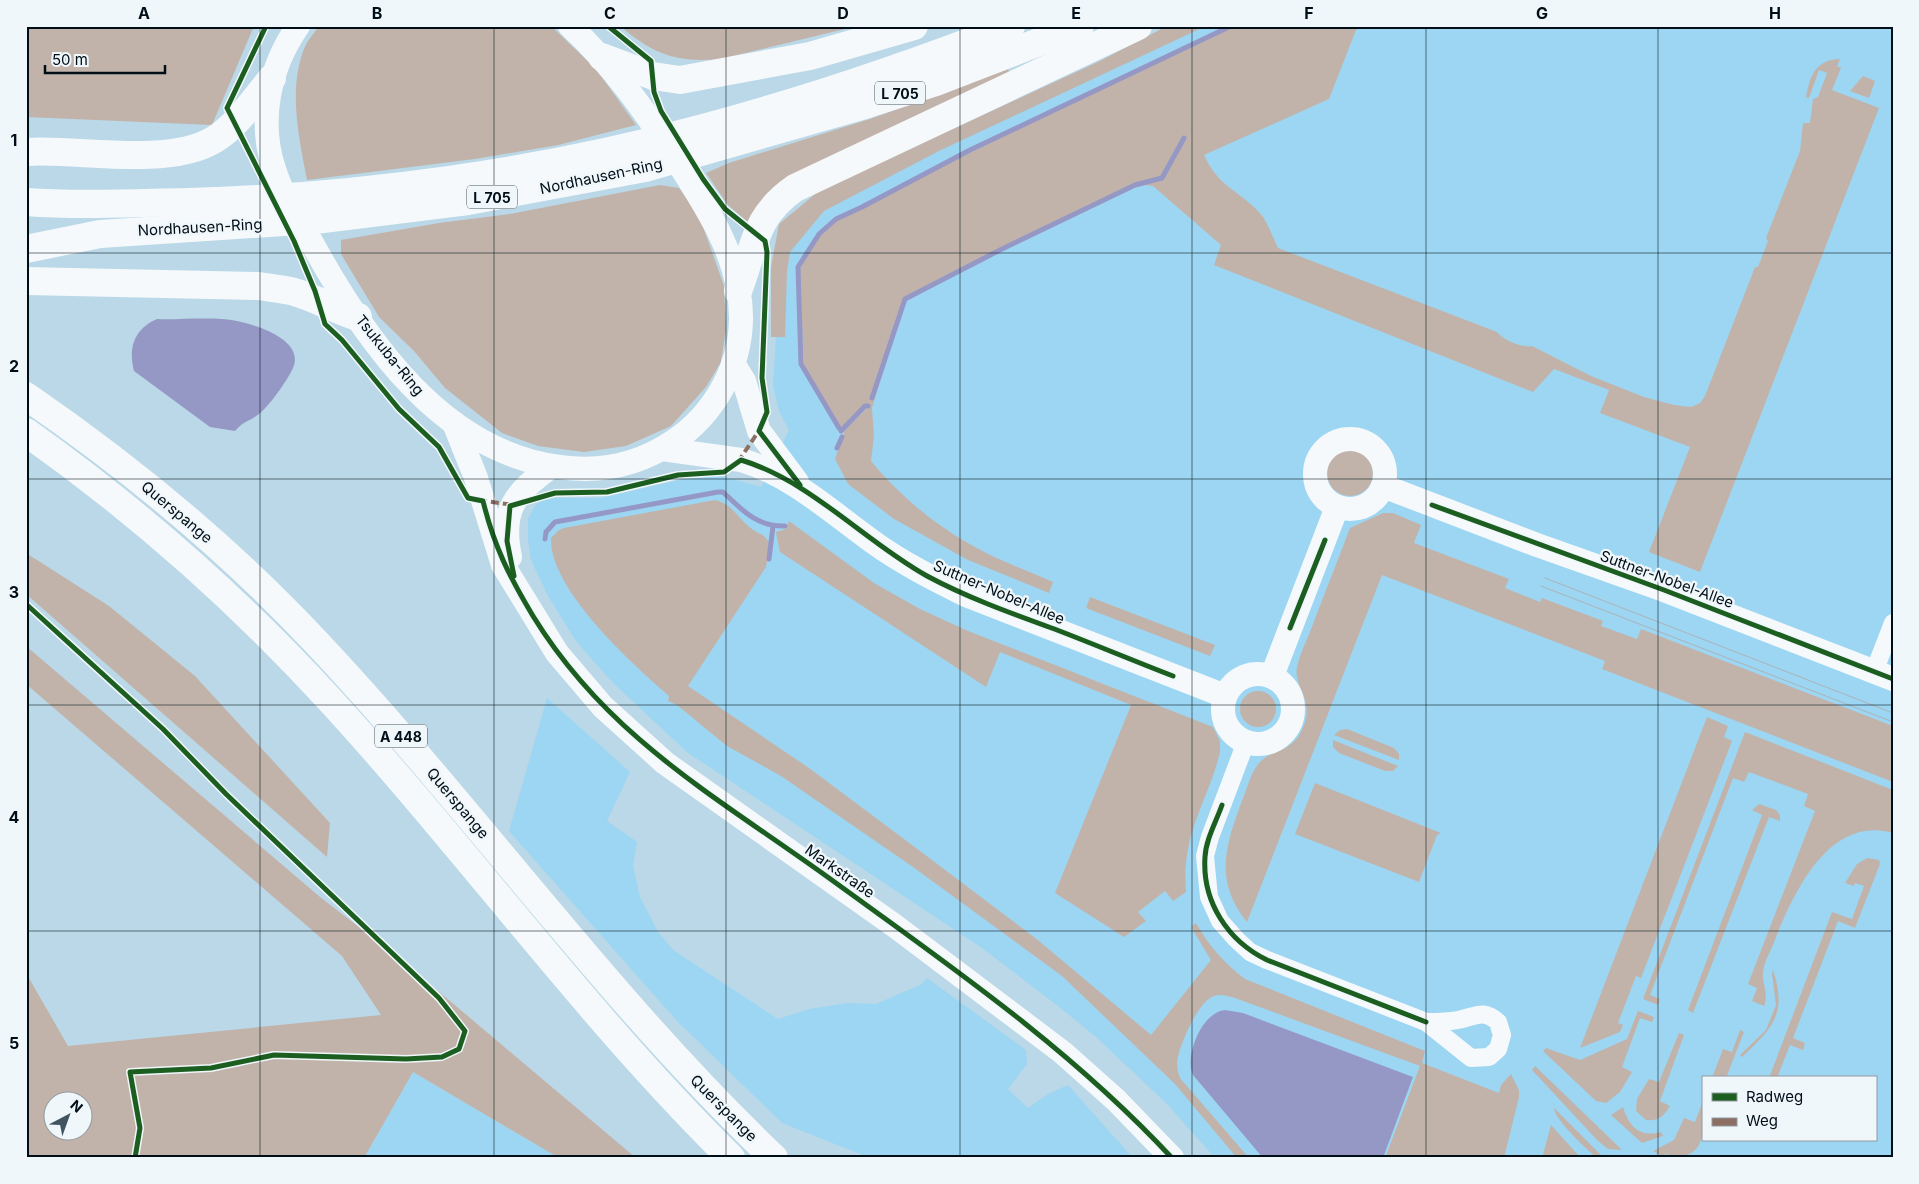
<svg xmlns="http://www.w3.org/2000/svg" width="1919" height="1184" viewBox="0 0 1919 1184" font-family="Inter,sans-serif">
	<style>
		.built { fill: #9dd6f2; fill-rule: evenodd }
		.green { fill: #c2b3aa; fill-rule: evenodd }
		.water { fill: #9598c5 }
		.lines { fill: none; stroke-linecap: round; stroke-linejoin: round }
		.stream { stroke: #9598c5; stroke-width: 5 }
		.street { stroke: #f5f9fb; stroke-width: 18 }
		.secondary { stroke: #f5f9fb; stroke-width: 24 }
		.highway { stroke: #f5f9fb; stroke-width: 28 }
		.tram { stroke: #acb3b7; stroke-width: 1 }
		.quiet { stroke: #8d6e63; stroke-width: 4; stroke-dasharray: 8 4; stroke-linecap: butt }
		.cycleway-casing { stroke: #f0f7fb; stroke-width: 8 }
		.cycleway { stroke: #1b5e20; stroke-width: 5 }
		.grid { fill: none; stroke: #000e17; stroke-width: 1; stroke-opacity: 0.55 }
		.labels { text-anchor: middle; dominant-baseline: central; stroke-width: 4.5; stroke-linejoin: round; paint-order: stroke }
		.shield { fill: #f0f7fb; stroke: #48545b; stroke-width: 1 }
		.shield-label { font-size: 14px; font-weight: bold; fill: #000e17 }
		.street-label { font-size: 15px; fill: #000e17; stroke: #f0f7fb }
		.neatline { fill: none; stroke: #000e17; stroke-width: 2 }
		.grid-label { font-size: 16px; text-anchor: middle; font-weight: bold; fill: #000e17 }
	</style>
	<rect width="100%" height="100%" fill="#bad8e7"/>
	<g class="built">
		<path d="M1198 26H1893V1158H1215L1167 1104 1096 1037 1058 1006 982 948 688 753 612 682 576 641 548 596 531 560 528 540V519L535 506 541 501 556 498H601L701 475 725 477 761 487 789 430 779 411 773 385 777 320 785 257 810 222 827 207 943 147ZM1703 1078H1875V1140H1703Z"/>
		<polygon points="547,698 630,772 607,821 637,842 633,866 640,897 658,932 673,950 778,1019 809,1009 848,1003 876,1004 922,984 927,978 1026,1050 1027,1064 1008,1089 1028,1108 1048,1094 1068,1085 1133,1158 870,1158 782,1123 677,1021 509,831"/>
		<polygon points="413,1072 559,1158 364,1158"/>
	</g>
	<g class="green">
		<polygon points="26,26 254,26 212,125 26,117"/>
		<path d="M319 26H551L596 69 636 125 558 145 475 159 307 180C299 138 288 90 304 49 307 41 314 33 319 26Z"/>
		<path d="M620 26H857L720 59C676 63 653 54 620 26Z"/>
		<polygon points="1167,26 1206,26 939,151 824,211 790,252 787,271 785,337 771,337 771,267 779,224 820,190 1100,61"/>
		<path d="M1234 26H1364L1356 30 1329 99 1204 155C1219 187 1235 188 1257 210 1267 219 1272 236 1278 248L1497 332C1503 340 1522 348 1532 346L1591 376 1644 397 1674 405 1691 407 1700 403 1705 396 1755 267H1758L1768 241 1766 238 1800 151 1803 123H1810L1813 99 1818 97 1827 73 1819 70 1809 98 1806 97C1810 76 1815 60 1840 59L1837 66 1841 68 1832 90 1879 108 1700 572 1649 552 1690 447 1600 413 1609 390 1554 369 1533 392 1214 265 1221 245 1153 186 1137 184 904 300 872 408 874 436 871 461C899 495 936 526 975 547 999 561 1027 570 1053 582L1049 593 968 560 894 519 848 484 835 459 845 430 868 407 869 403 841 428 804 366 800 279V269L806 253 822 230 837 219 1090 93Z"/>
		<polygon points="1008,69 1011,77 751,225 728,205 706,173 729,163 870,119"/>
		<polygon points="1863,76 1875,81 1869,98 1850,91"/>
		<polygon points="660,185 679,188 700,218 724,286 726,329 721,362 706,387 671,426 626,446 584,452 538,446 502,433 445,388 414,351 379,317 341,254 341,240 439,223 510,214"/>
		<circle cx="1350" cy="473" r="23"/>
		<path d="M715 500C733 504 738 519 752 529 761 536 761 531 770 543L766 567 688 686 809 768 924 854 1039 941 1151 1035 1211 960 1191 927 1196 923C1209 946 1224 963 1245 979L1425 1051 1422 1063 1499 1093 1501 1085 1511 1074 1519 1090V1097L1504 1158H1385L1420 1066 1235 998C1227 996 1219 993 1212 997 1197 1004 1179 1046 1177 1062 1177 1068 1178 1073 1180 1078L1249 1158H1237L1175 1084 1062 976 913 867 781 776 727 746 677 705 668 701 669 696C632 664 549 589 551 538L559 530 564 528Z"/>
		<path d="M1383 513H1393L1421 525 1414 543 1509 579 1505 588 1540 602 1542 598 1603 621 1601 626 1637 639 1641 629 1893 726V782L1602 669 1605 661 1382 575 1247 922C1214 882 1225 846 1242 801 1247 789 1250 774 1259 763 1273 747 1293 755 1304 725 1314 699 1293 686 1297 667 1300 653 1308 638 1313 624 1325 592 1338 560 1350 528Z"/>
		<path d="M789 521 874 583 920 609 968 631 1213 727 1220 741V752C1207 805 1181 833 1186 892L1173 901 1165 891 1138 912 1146 921 1124 937 1055 893 1131 705 1000 652 986 687 780 552 776 532 786 529Z"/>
		<polygon points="26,553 109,606 195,676 330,823 327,857 26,594"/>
		<polygon points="1090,597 1215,645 1210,656 1086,608"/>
		<path d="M26 646 320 897 399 958 636 1158H559L413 1072 364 1158H26V973L68 1046 381 1015 342 956 26 684ZM52 1102H82V1132H52Z"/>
		<circle cx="1258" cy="709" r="18"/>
		<polygon points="1707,717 1728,726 1724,737 1732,741 1641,978 1636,976 1618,1023 1623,1025 1620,1032 1580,1048"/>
		<polygon points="1347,729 1394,748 1399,754 1399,760 1334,735 1340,730"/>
		<path d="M1745 732 1893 790V833C1829 814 1793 894 1775 940 1772 949 1763 963 1763 973 1762 984 1769 993 1764 1006L1752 1001 1757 988 1748 984 1815 811 1804 806 1808 794 1749 772 1744 782 1733 778 1650 995 1660 999 1658 1005 1643 999Z"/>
		<polygon points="1333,740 1398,766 1393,771 1385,771 1339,753 1333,747"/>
		<polygon points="1315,783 1441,833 1437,835 1419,882 1295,834"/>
		<polygon points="1759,804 1776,810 1780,815 1780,821 1769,817 1693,1013 1688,1010 1762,815 1752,810"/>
		<polygon points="1867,858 1879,860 1880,864 1855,928 1838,921 1793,1038 1805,1043 1803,1050 1790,1045 1777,1078 1769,1078 1832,912 1852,919 1864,886 1855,883 1854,886 1845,883 1857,864"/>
		<path d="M1773 970C1787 1013 1774 1027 1742 1057L1740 1055 1766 1030 1776 1005 1772 974Z"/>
		<polygon points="1638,1011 1654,1017 1652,1022 1640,1018 1622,1067 1632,1072 1620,1092 1606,1103 1596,1101 1543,1051 1546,1048 1580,1060 1627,1039"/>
		<polygon points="1740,1030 1744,1032 1726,1078 1712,1078 1723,1049 1732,1052"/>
		<path d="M1679 1033 1684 1035 1660 1101 1670 1106C1665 1115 1658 1122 1646 1120L1636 1111 1637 1099 1649 1079 1659 1082Z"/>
		<polygon points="1535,1066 1621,1149 1622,1150 1608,1149 1598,1141 1532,1070"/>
		<path d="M1703 1101C1703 1130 1708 1164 1665 1154L1664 1157 1653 1151 1674 1140 1684 1118 1695 1122Z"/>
		<path d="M1623 1107C1629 1126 1639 1138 1661 1132L1663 1136 1642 1143 1611 1115Z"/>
		<path d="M1554 1108 1604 1158H1597C1587 1150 1555 1120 1554 1108Z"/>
		<polygon points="1551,1125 1579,1156 1582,1158 1542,1158"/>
	</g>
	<g class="water">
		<path d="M157 319C180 320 215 316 237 321 257 325 305 340 293 368 287 381 270 405 259 414 250 421 243 421 235 431L210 427 134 371C128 348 134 329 157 319Z"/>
		<path d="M1225 1010 1243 1013 1413 1077 1383 1158H1263L1193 1075C1184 1056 1202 1012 1225 1010Z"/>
	</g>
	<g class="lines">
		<g class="stream">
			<polyline points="872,398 905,299 1000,250 1135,185 1162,178 1184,138"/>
			<polyline points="839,428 801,364 798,267 819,234 836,219 862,207 970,150 1231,26"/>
			<polyline points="841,431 865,406 868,406"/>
			<polyline points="837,448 842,437"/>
			<path d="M545 539 546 532 555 522 718 492H723C742 510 757 527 785 526"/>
			<polyline points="769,559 773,526"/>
		</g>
		<g class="street">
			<polyline points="1874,672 1893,623"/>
			<path d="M1246 742 1210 837 1205 856 1209 897 1220 921 1236 939 1250 952 1267 960 1426 1022 1471 1058 1489 1057 1498 1049 1502 1035 1498 1022C1483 1008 1475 1017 1458 1020 1448 1022 1437 1022 1426 1022"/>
		</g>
		<g class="secondary">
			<path d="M298 26C269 68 258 120 274 169 282 195 298 220 312 243 365 340 442 452 560 467 601 473 640 464 674 441 713 415 740 369 741 320 742 261 708 209 677 161 646 112 613 66 570 26"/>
			<polyline points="733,363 744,381 759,431 797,482"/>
			<polyline points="454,423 476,478 503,565 557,653 603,707 665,763 895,926 1062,1052 1116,1100 1172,1158"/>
			<circle cx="1350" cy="474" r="35"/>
			<path d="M662 449 741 460C792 475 831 512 873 542 902 563 934 579 966 595L1225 696"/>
			<polyline points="1383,486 1537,545 1664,590 1893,679"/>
			<path d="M510 557C500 509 515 493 552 466"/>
			<circle cx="1258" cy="709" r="35"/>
			<polyline points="1272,676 1337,507"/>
		</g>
		<g class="highway">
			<polyline points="602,57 653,76 680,80 810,56 914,26"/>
			<path d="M26 152C81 148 176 170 221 135 241 120 256 97 272 78"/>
			<path d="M26 202C80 206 135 203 188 202 359 197 538 173 703 128 808 100 910 65 1011 26"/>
			<polyline points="26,249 100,234 315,220 468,201 645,168 865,105 936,82 1080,26"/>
			<path d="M26 281 259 286C270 288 281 289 291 291 314 297 335 310 358 317"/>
			<path d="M738 291C755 248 753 217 795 188L1138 26"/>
			<path d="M26 396C131 468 230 550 317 643 474 810 607 999 774 1158"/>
			<path d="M26 432C136 510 237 599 328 698 466 848 585 1014 731 1158"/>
		</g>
		<g class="tram">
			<polyline points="1545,578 1893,713"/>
			<polyline points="1541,586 1893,722"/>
		</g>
		<g class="quiet">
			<polyline points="738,462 760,429"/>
			<polyline points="479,500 513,505"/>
		</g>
		<g class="cycleway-casing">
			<g id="cycleway">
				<path d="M266 26 227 108 294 241 315 291 325 324 342 340 399 409 439 447 468 498 483 501C494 546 509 576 533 616 608 738 717 797 829 878 949 965 1071 1049 1172 1158"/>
				<polyline points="608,26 651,61 654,92 661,111 703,179 725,209 765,241 767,252 762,378 767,412 759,431 800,485"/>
				<polyline points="1432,505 1664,590 1893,679"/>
				<path d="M514 576 507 541 510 506 555 493 607 492 678 475 724 472 741 460C811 481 864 541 927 576 968 598 1013 614 1057 630 1096 645 1134 661 1173 676"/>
				<polyline points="26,604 163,729 226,794 439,998 465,1031 459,1049 442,1057 406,1059 274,1055 211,1068 130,1072 140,1128 135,1158"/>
				<polyline points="1290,628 1325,540"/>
				<path d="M1222 805C1216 822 1206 839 1205 857 1202 902 1228 941 1267 960L1426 1022"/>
			</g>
		</g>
		<use href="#cycleway" class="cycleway"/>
	</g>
	<path class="grid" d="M260 26V1158M494 26V1158M726 26V1158M960 26V1158M1192 26V1158M1426 26V1158M1658 26V1158M26 253H1893M26 479H1893M26 705H1893M26 931H1893"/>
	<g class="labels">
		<g class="shield">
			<rect x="875" y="81.5" width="50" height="23" rx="4"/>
			<rect x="467" y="185.5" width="50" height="23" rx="4"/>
			<rect x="375" y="724.5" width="52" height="23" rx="4"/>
		</g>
		<g class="shield-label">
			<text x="900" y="93">L 705</text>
			<text x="492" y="197">L 705</text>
			<text x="401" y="736">A 448</text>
		</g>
		<g class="street-label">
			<text transform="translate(601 176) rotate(-12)">Nordhausen-Ring</text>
			<text transform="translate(200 227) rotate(-3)">Nordhausen-Ring</text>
			<text transform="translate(390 355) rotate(51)">Tsukuba-Ring</text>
			<text transform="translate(177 512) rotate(40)">Querspange</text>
			<text transform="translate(1667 579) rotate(20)">Suttner-Nobel-Allee</text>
			<text transform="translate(999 592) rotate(23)">Suttner-Nobel-Allee</text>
			<text transform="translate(458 803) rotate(50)">Querspange</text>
			<text transform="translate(840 871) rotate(35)">Markstraße</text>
			<text transform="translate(724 1108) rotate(45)">Querspange</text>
		</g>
	</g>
	<rect width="1919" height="1184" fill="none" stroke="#f0f7fb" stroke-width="55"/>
	<rect x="1702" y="1076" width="175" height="65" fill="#f0f7fb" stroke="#909aa0"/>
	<rect x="1712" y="1093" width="25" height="8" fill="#1b5e20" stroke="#909aa0"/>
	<text x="1746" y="1102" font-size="15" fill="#000e17">Radweg</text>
	<rect x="1712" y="1118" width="25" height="8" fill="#8d6e63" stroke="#909aa0"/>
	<text x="1746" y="1126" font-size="15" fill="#000e17">Weg</text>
	<g transform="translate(68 1116) rotate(41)"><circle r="24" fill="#f0f7fb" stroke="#909aa0"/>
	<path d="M0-4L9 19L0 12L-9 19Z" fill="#415560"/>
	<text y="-8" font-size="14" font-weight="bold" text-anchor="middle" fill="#000e17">N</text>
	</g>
	<path d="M45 65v8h120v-8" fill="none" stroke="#000e17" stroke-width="2.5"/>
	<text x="52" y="65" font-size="15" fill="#000e17" stroke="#f0f7fb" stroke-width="4" paint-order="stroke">50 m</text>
	<rect x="28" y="28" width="1864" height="1128" class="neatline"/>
	<g class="grid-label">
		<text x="144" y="19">A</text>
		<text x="377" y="19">B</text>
		<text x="610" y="19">C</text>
		<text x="843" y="19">D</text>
		<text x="1076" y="19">E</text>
		<text x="1309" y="19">F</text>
		<text x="1542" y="19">G</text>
		<text x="1775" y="19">H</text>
		<text x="14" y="146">1</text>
		<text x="14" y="372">2</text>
		<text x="14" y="598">3</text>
		<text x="14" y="823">4</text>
		<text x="14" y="1049">5</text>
	</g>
</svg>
